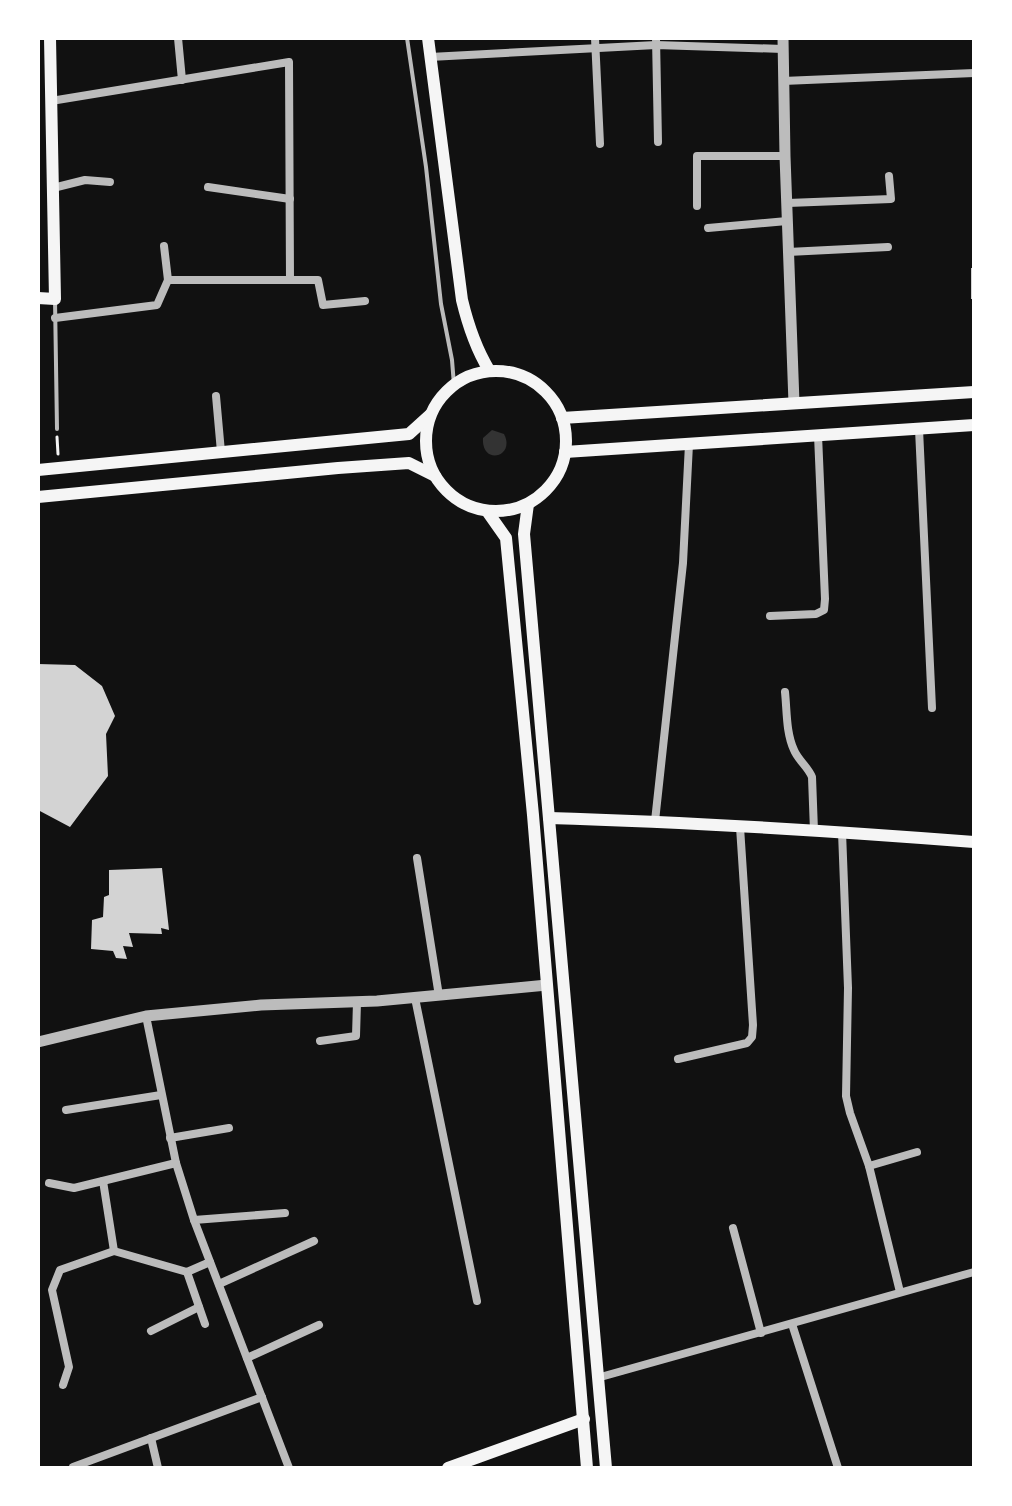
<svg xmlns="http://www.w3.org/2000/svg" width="1012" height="1506" viewBox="0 0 1012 1506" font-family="'Space Grotesk',sans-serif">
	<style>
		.water { fill: #333 }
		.building { fill: #d3d3d3 }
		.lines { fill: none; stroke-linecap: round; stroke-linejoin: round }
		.path { stroke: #f5f5f5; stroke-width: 3 }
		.service { stroke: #bcbcbc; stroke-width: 4 }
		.minor { stroke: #bcbcbc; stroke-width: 8 }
		.tertiary { stroke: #bcbcbc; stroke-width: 11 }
		.secondary { stroke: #f5f5f5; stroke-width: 12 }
	</style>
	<rect width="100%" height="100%" fill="#111"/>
	<path class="water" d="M492 430 504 434C516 457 481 466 483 438Z"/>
	<g class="building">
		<rect x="971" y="268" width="3" height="31"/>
		<polygon points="38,664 75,665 102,686 115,716 106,734 108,776 70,827 38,810"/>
		<polygon points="162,868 169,930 161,928 162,934 129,933 133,947 123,946 127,959 116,958 113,951 91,949 92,920 103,917 104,897 109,895 109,870"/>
	</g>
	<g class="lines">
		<polyline class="path" points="57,437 58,454"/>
		<g class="service">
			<polyline points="407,38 426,167 441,304 452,360 454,385"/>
			<polyline points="55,300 57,429"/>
		</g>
		<g class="minor">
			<polyline points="178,38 182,80"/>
			<polyline points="595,38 600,144"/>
			<polyline points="656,38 658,142"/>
			<polyline points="430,57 656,45 783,49"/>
			<polyline points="783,81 974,73"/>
			<polyline points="51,101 289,62 290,280"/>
			<polyline points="208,187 290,199"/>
			<polyline points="53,188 85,180 110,182"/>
			<polyline points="788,203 891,199 889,176"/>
			<polyline points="697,206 697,156 785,156"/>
			<polyline points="708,228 787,221"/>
			<polyline points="164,246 168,280"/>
			<polyline points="788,252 888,247"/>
			<polyline points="55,318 157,305 168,280 318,280 323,305 365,301"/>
			<polyline points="216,396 221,452"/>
			<polyline points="919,429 932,708"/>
			<polyline points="770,616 816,614 824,610 825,599 818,435"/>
			<path d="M785 692C787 711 786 733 794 750 798 760 808 767 812 777L814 831"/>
			<polyline points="655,821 683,563 689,444"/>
			<polyline points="842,832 848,988 846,1096 850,1113 869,1166 900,1292"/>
			<polyline points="417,858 439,996"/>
			<polyline points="415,998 477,1301"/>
			<polyline points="146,1016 176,1163 194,1220 289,1468"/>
			<polyline points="320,1041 356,1036 357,1002"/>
			<polyline points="678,1059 747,1043 752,1037 753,1025 740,827"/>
			<polyline points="66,1110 161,1095"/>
			<polyline points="170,1138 229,1128"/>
			<polyline points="869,1166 917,1152"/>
			<polyline points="103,1181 114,1251"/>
			<polyline points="49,1183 74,1188 176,1163"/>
			<polyline points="194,1220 285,1213"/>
			<polyline points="733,1228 761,1333"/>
			<polyline points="187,1272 205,1324"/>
			<polyline points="219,1284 314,1241"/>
			<polyline points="792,1324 838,1468"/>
			<polyline points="151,1331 199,1307"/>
			<polyline points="247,1358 319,1325"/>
			<polyline points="597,1378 974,1272"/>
			<polyline points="63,1385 69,1367 52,1290 60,1270 114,1251 187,1272 210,1262"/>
			<polyline points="151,1438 158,1468"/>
			<polyline points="73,1467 262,1397"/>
		</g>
		<g class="tertiary">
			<polyline points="783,38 785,156 794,403"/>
			<polyline points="38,1042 146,1016 261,1005 377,1001 547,985"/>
		</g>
		<g class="secondary">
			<path d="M428 38 462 300C468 325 475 347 489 370"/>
			<polyline points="38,298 55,299 50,38"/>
			<circle cx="496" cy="441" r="70"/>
			<polyline points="562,418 974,392"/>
			<polyline points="565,452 974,425"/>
			<polyline points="38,470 409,434 430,415"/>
			<polyline points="38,497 338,468 409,463 435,476"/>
			<polyline points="528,504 524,534 606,1468"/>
			<polyline points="487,511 506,538 533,815 587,1468"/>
			<path d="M549 818C691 822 832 831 974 842"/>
			<polyline points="448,1468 584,1419"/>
		</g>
	</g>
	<rect width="1012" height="1506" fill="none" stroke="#ffffff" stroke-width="80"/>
</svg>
